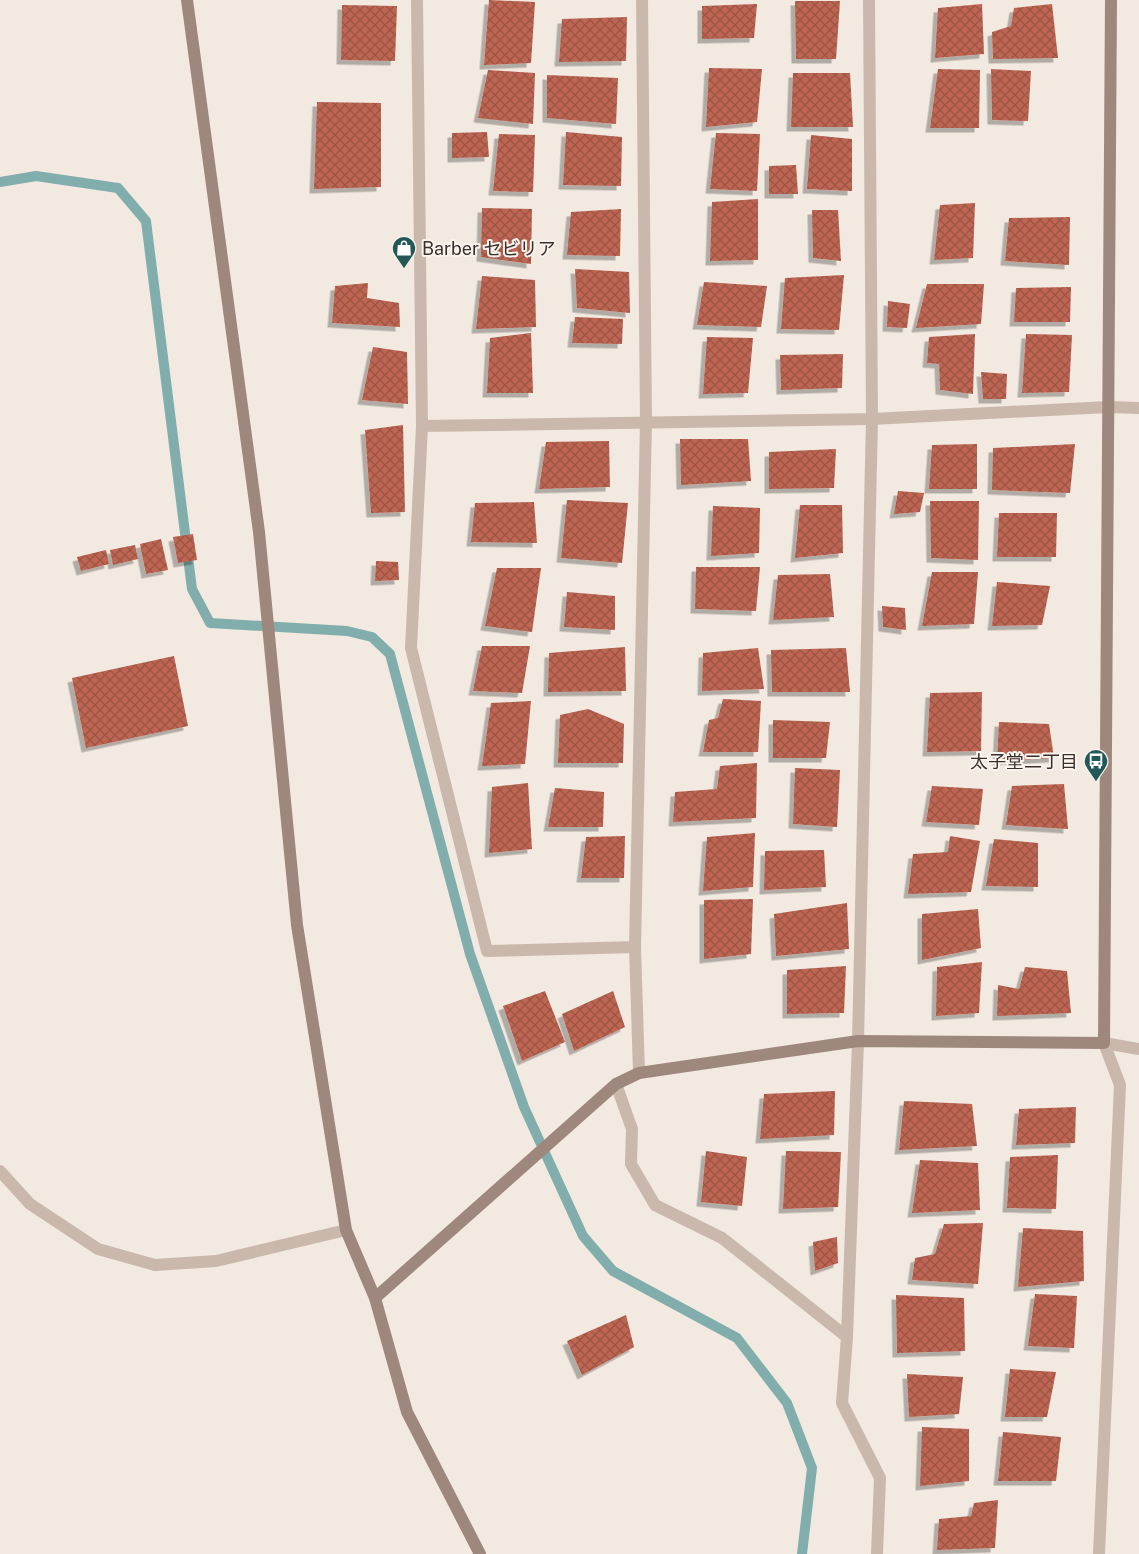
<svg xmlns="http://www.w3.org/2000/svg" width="1139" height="1554" viewBox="0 0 1139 1554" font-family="'Public Sans','Noto Sans JP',sans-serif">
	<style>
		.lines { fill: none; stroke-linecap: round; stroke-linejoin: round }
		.stream { stroke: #81aeac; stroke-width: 10 }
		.building { fill: url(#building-cross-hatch); filter: url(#shadow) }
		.street { stroke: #cab8ad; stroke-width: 12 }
		.secondary { stroke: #9e887e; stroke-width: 12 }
		.labels { text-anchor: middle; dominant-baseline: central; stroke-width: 4; stroke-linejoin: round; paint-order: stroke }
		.poi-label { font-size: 18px; fill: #392f2b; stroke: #faf3ed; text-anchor: start }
	</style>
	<defs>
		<pattern id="building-cross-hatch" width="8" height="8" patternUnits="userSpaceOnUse" patternTransform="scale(1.25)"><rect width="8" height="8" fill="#bf6552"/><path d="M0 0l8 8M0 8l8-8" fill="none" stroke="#9c5444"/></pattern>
		<filter id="shadow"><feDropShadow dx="-4.5" dy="4.5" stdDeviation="0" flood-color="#0004"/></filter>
	</defs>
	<rect width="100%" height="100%" fill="#f2e9e1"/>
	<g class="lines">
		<polyline class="stream" points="0,182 36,176 118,188 146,221 192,589 210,623 347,631 372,637 390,654 470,954 524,1107 583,1236 613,1271 737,1338 787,1403 812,1468 802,1554"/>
	</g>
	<g class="building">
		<polygon points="489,0 535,2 531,63 484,65"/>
		<polygon points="795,1 840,1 836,59 796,59"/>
		<polygon points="757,4 754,38 702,39 702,6"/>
		<polygon points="982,4 984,54 935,58 938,8"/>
		<polygon points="1052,4 1058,58 993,59 992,32 1011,26 1014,8"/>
		<polygon points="342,5 397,6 395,61 341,60"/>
		<polygon points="627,17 626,61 559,62 562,19"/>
		<polygon points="709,68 762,69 757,122 706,127"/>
		<polygon points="938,69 980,70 979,128 930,128"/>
		<polygon points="991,69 1031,71 1028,121 992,120"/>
		<polygon points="488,70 535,73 533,124 478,118"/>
		<polygon points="793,73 850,73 853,127 791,127"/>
		<polygon points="547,75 618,78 616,124 547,118"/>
		<polygon points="317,102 381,103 381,187 314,189"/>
		<polygon points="487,132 489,157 452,158 452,133"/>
		<polygon points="566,132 622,137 621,186 563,185"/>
		<polygon points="716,133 760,134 757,191 710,189"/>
		<polygon points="499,134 535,135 533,192 493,191"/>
		<polygon points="811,135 852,139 852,191 807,189"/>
		<polygon points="796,165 798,194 769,194 769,166"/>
		<polygon points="758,199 758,260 710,261 712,202"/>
		<polygon points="975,203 973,258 934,260 940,205"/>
		<polygon points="482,208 532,209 531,264 481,257"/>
		<polygon points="621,209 620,256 567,255 571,212"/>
		<polygon points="812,210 838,210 841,261 813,258"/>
		<polygon points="1070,217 1069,265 1005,261 1009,218"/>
		<polygon points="575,269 629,272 630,313 577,308"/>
		<polygon points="844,275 839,330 781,329 785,278"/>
		<polygon points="482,276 535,280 536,327 476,329"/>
		<polygon points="704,282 767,286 761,327 697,325"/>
		<polygon points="368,283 367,298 399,303 400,327 332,323 335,286"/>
		<polygon points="927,284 984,284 981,324 916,328"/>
		<polygon points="1071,287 1070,322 1014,322 1016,288"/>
		<polygon points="888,301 910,304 907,328 887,327"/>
		<polygon points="575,317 623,319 622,344 572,343"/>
		<polygon points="531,333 533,393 487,393 490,338"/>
		<polygon points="975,334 973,394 940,390 939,364 927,363 929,337"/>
		<polygon points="1026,334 1072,335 1069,392 1022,393"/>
		<polygon points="707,337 753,338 748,393 703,394"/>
		<polygon points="373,347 407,352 408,404 362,400"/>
		<polygon points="843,354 842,388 781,390 780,355"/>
		<polygon points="981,372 1007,374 1006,399 983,399"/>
		<polygon points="403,425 405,512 371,513 365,430"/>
		<polygon points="680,439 748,439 751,481 681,485"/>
		<polygon points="609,441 610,487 539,489 546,442"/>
		<polygon points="977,444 977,489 929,489 932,445"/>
		<polygon points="1075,444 1070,493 992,490 993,448"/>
		<polygon points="836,449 834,488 769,489 769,452"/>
		<polygon points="898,491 924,493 920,512 894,514"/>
		<polygon points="567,500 628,503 622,563 561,558"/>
		<polygon points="930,501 979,501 978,560 931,558"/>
		<polygon points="534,502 537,543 471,542 475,503"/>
		<polygon points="800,505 842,505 843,553 795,558"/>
		<polygon points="713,506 760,508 759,553 711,556"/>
		<polygon points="999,513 1057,513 1056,557 997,557"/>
		<polygon points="193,534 197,560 178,563 173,537"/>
		<polygon points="161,539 168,570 146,574 140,544"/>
		<polygon points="135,545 138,559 113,565 110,550"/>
		<polygon points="106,550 109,564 81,571 77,557"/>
		<polygon points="376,561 398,562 399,580 375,581"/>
		<polygon points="696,567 760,567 756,611 695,609"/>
		<polygon points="497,568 541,568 532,632 485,626"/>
		<polygon points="932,572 978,572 974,624 922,626"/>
		<polygon points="830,574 834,617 773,620 778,575"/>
		<polygon points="997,582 1050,586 1042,625 992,626"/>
		<polygon points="567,592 615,596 615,630 564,627"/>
		<polygon points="882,606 905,608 906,630 883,627"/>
		<polygon points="482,646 530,646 522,693 473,691"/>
		<polygon points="625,647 626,691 548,692 549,653"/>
		<polygon points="758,648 764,689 702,691 703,653"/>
		<polygon points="846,648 850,692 772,692 771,650"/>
		<polygon points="174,656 188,726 86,748 72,678"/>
		<polygon points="982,692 981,751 927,752 930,693"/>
		<polygon points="723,699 761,701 758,752 703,752 709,720 718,718"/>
		<polygon points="531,701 525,764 482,766 491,703"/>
		<polygon points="588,709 624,724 623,763 558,763 560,715"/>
		<polygon points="773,720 830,722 826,758 773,758"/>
		<polygon points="999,722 1049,724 1054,758 997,761"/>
		<polygon points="757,763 756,818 673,822 675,792 717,789 720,766"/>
		<polygon points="795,768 840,770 837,827 793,824"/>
		<polygon points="528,783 532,849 489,853 492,787"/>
		<polygon points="1064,784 1068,829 1006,825 1012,786"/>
		<polygon points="932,786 983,789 979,825 926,822"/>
		<polygon points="555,788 604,792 603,827 548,827"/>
		<polygon points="755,833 753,887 703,891 707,837"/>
		<polygon points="625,836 624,878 581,878 586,837"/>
		<polygon points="950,836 980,841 971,892 908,894 913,854 948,852"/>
		<polygon points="994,839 1038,843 1038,887 986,886"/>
		<polygon points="824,850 826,887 764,890 765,851"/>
		<polygon points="753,899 751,954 704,959 704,900"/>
		<polygon points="847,903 849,949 776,956 774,914"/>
		<polygon points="978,909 981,948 922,960 922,914"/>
		<polygon points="982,962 979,1013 936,1016 937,967"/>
		<polygon points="846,966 844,1013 787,1014 787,970"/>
		<polygon points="1025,967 1067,971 1071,1013 997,1016 998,985 1019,989"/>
		<polygon points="545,991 565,1042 522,1061 503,1006"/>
		<polygon points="613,991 625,1027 574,1051 562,1014"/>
		<polygon points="835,1091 834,1135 760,1139 764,1094"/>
		<polygon points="904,1101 972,1104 977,1146 899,1150"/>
		<polygon points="1076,1107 1075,1143 1016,1145 1019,1109"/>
		<polygon points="706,1151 747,1157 742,1206 701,1202"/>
		<polygon points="786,1151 841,1152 838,1207 783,1209"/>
		<polygon points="1058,1155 1056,1209 1007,1208 1010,1157"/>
		<polygon points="920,1160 978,1163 980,1210 912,1213"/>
		<polygon points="983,1223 978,1284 912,1280 915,1258 935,1254 944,1224"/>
		<polygon points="1023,1228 1083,1231 1084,1281 1018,1287"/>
		<polygon points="837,1237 838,1263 815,1271 813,1242"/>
		<polygon points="1035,1294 1077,1296 1074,1348 1028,1346"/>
		<polygon points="896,1295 964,1298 965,1351 897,1353"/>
		<polygon points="626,1315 634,1347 582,1375 567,1341"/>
		<polygon points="1010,1369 1056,1372 1047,1417 1005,1417"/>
		<polygon points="907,1374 963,1377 959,1414 909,1417"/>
		<polygon points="922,1427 969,1429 969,1481 920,1486"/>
		<polygon points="1003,1432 1061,1437 1056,1481 998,1481"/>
		<polygon points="998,1500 995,1548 937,1550 939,1519 971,1516 974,1503"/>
	</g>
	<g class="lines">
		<g class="street">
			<polyline points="417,0 422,426 411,648 487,951 635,947"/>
			<polyline points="422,426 872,419 1108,407 1139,408"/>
			<polyline points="1104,1043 1139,1049"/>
			<polyline points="639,1073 635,947 646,421 642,0"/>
			<polyline points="616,1084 632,1129 631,1164 655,1205 722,1238 847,1337 842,1403 880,1478 877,1554"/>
			<polyline points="0,1171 30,1204 98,1249 155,1265 216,1261 346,1230"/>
			<polyline points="847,1337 858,1041 872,419 869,0"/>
			<polyline points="1099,1554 1120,1085 1104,1043"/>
		</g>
		<g class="secondary">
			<polyline points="187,0 259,532 297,925 346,1230 375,1298 407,1412 480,1554"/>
			<polyline points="375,1298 616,1084 639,1073 858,1041 1104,1043 1111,0"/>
		</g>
	</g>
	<defs>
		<g id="shop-pin" transform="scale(1.25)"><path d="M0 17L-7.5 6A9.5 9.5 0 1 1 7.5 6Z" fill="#235858" stroke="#faf3ed"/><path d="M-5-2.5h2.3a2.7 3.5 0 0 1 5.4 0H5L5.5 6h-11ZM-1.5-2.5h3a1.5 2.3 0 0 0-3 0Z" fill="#fff"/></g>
		<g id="bus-pin" transform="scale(1.25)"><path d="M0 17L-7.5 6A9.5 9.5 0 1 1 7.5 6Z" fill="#235858" stroke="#faf3ed"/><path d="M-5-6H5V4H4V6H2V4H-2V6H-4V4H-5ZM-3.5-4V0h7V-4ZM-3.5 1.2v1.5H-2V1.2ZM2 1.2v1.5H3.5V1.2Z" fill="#fff"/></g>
	</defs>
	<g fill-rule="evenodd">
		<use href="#shop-pin" x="404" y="248"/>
		<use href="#bus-pin" x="1096" y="761"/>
	</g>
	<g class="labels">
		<g class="poi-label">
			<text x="422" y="248">Barber セビリア</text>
			<text x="1078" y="761" text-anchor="end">太子堂二丁目</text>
		</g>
	</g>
</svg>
